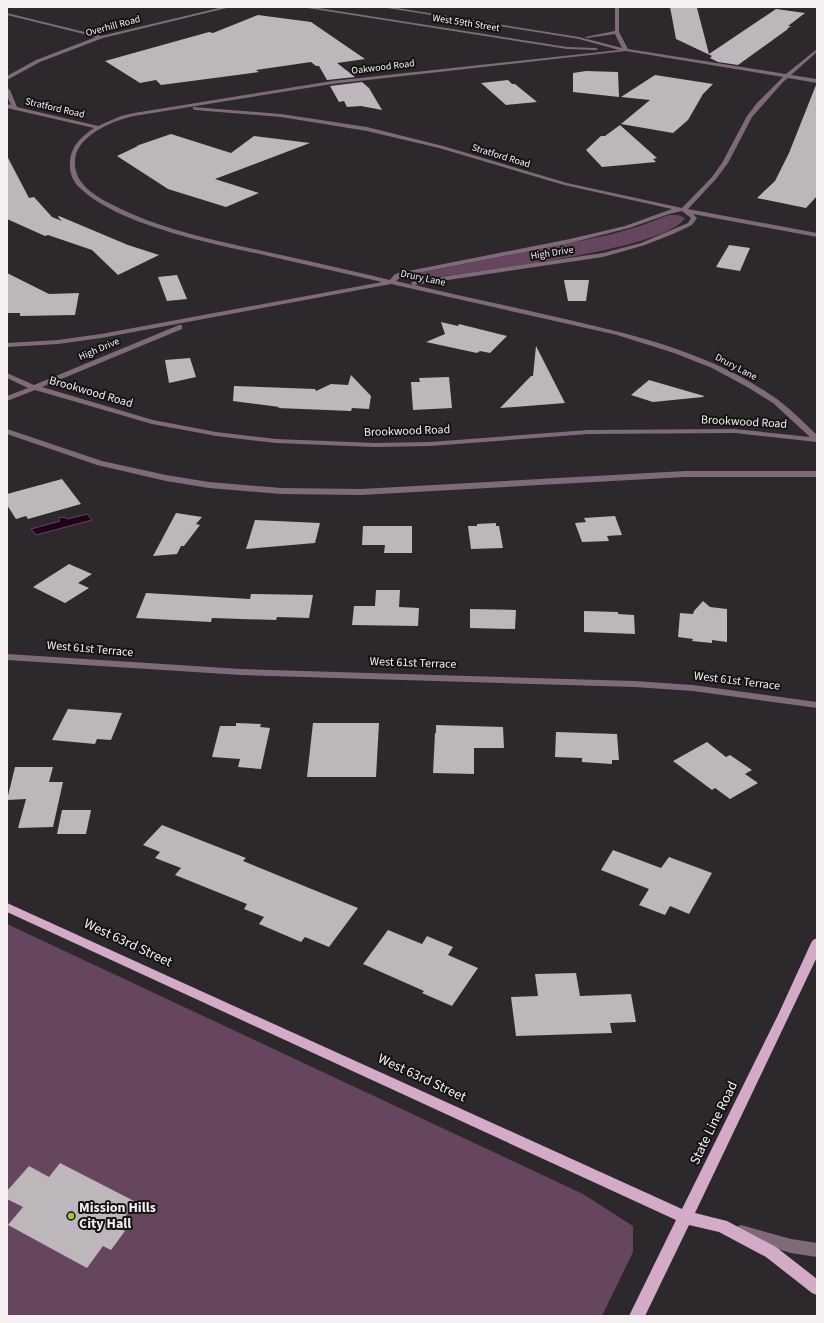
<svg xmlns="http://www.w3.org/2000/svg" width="824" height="1323" viewBox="0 0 824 1323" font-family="'Source Sans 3',sans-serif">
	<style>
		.green { fill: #66455e }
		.water { fill: #22011c; stroke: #61495c }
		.building { fill: #bdb6bb }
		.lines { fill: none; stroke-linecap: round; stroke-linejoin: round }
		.minor { fill: #7f6a79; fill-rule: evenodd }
		.major { fill: #d4aac9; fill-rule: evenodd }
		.poi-dot { fill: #9acb34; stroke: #141213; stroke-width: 1.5 }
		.labels { text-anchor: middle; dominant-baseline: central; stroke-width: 4; stroke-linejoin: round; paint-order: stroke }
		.far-street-label { font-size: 10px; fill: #f5f1f3; stroke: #141213 }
		.street-label { font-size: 12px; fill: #f5f1f3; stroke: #141213 }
		.near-street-label { font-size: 14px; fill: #f5f1f3; stroke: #141213 }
		.near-poi-label { font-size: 14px; font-weight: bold; fill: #f5f1f3; stroke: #141213; text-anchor: start }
	</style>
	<rect width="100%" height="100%" fill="#2d282c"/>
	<g class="green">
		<path d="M669 215H678L685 218C666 251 458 274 414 280H408L404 277 408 275 609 235 640 226Z"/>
		<polygon points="7,924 583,1194 633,1226 633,1252 602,1316 7,1316"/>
	</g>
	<polygon class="water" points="87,514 92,520 36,535 31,529 60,521 58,518 65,517 67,519"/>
	<g class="building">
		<polygon points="670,7 697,8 709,54 776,9 805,13 788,26 791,26 787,29 788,29 738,65 718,62 710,58 712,56 676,39"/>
		<polygon points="258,15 311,22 365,59 337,63 355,77 327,80 319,66 316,66 311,62 256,70 259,72 161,85 156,80 140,83 105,61 209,32 213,33"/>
		<polygon points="586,71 618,72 619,97 573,92 573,73"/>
		<polygon points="655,75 713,84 703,94 688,120 673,133 621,124 650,100 621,97"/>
		<polygon points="508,80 512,84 515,84 537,102 506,105 481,83"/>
		<polygon points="362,82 369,88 382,110 361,106 347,107 344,101 339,102 330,86"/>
		<polygon points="816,85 817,196 806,208 757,198 775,181 789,153"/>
		<polygon points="620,125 657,158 653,159 656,162 602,167 586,150 601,136 605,136"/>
		<polygon points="171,134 231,153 254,136 310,143 215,179 259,193 226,207 168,189 117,156 138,146 136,146"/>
		<polygon points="7,156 29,198 34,197 52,217 62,221 58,217 59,216 128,245 159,255 118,275 92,250 48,235 45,236 7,219"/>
		<polygon points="729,245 750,248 740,271 716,267"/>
		<polygon points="7,273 49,294 79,293 75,315 20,316 20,313 7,313"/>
		<polygon points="177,275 187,299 167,301 158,277"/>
		<polygon points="564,280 589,280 586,301 568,301"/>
		<polygon points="441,322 458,326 459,324 507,336 490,353 480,351 477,353 426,342 445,334"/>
		<polygon points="536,346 565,403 500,408 531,376 533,376"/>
		<polygon points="190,358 196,377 169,383 165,360"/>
		<polygon points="351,375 371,396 369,409 352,408 351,411 277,408 280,407 233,401 234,386 315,389 316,391 331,384 348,385"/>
		<polygon points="449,377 452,408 413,410 411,382 420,382 419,378"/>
		<polygon points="649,380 704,396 703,397 653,402 631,395"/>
		<polygon points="62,479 81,504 28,519 26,516 16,519 7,505 7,494"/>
		<polygon points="176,513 202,517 196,524 200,525 184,546 181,546 177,554 153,556"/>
		<polygon points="615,516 622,535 607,536 609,541 582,542 575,523 586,522 584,518"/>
		<polygon points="255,520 320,523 315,543 246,549"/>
		<polygon points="496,523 496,526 499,526 503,548 471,549 468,526 477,526 477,524"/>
		<polygon points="363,526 412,526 412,553 384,553 385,545 362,545"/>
		<polygon points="69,564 92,574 78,583 89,588 65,603 33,587"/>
		<polygon points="376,590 400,590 399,607 419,608 418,626 352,625 354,606 375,606"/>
		<polygon points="146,593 250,599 251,594 313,595 309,618 277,617 276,620 212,618 211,622 136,618"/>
		<polygon points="703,601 710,607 727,609 727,642 712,640 712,643 692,641 693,639 678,637 680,613 693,614 694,611"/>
		<polygon points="470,609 516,610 515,629 470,628"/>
		<polygon points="584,611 618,612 618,614 634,615 635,634 584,632"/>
		<polygon points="68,709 122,713 111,740 97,739 95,744 52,740"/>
		<polygon points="236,723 261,724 260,727 270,728 261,769 238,767 240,759 212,757 220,726 236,726"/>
		<polygon points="313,723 379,723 376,777 307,777"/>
		<polygon points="436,725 503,727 504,748 474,748 474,774 433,773 435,733 436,733"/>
		<polygon points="556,732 617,734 619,760 612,760 612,764 582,762 582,758 555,757"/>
		<polygon points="707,742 726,757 730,755 752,770 745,774 758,783 730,799 715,788 712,790 673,761"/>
		<polygon points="15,767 53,767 49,782 63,782 53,827 18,828 26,799 7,800"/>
		<polygon points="62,810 91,810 86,834 57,834"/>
		<polygon points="162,825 246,858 243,861 358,908 329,947 305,937 301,942 259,924 264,917 244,909 247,904 175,875 181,868 155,858 160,852 143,845"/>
		<polygon points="613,850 661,868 669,857 712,873 689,914 670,906 665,915 639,905 649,889 601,870"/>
		<polygon points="388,930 422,944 427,936 453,947 448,955 478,968 452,1006 422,993 424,991 363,964"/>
		<polygon points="576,973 580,996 631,994 636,1022 610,1023 612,1033 516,1036 511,997 538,996 535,974"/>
		<polygon points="60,1163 136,1202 117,1227 125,1231 111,1250 103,1246 87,1268 8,1225 23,1207 7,1199 7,1191 29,1166 49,1177"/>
	</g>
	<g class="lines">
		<g class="minor">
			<polygon points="223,7 231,7 103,38 40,62 7,80 7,76 36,60 96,37 7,15 7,13 101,36"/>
			<polygon points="301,7 312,7 567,47 596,48 598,49 596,50 567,49"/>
			<path d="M381 7H391L579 37 622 48 615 34 587 38 585 37 615 31V7H619V32L628 49 786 74 817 49V52L791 75 817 79V83L788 78 783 82 752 117 728 163 716 179 688 209 817 233V237L693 214 697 218 692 225 673 234 645 245 603 257 414 285C461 296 509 306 556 317 631 334 706 351 771 395 788 406 802 421 817 435V442L735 433 588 434 430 446 375 447 276 443 216 436 152 424 35 390 7 401V396L28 388 7 378V373L34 385 179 325H182V329L42 387 153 420 216 432 276 439 375 443 430 442 588 430 735 429 810 437 773 403 749 388 712 368 674 353 617 335 391 284 101 338 58 344 7 347V343L58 340 101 334 382 282C343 273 303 264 264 255 213 244 118 225 80 188 72 181 69 171 70 161 71 146 82 136 94 128L7 108V104L11 105 7 96V88L10 90 17 107 98 126 121 116 134 113 332 81 619 50 579 39ZM626 51 783 77 757 103 747 116 722 163 712 177 682 208 567 183 443 146 367 127 281 114 193 107V109L195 110 281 117 367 131 439 148 564 185 672 209 625 226 570 239 398 273 394 275 390 280C354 271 317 263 281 255 224 242 165 232 113 205 103 200 90 193 83 184 76 176 73 165 76 154 83 133 115 120 134 116L332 84ZM682 211 691 218 688 223 641 243 603 253 414 281 411 283 413 285 396 281 402 276 570 243 629 228 669 214Z"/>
			<polygon points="7,429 102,461 166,475 209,482 281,488 361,489 685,471 817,471 817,477 685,477 361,495 281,494 209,488 166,481 97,465 7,434"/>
			<polygon points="7,654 241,669 634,681 693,685 817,702 817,708 693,691 634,687 241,675 7,660"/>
			<polygon points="741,1225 791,1239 817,1243 817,1257 791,1253 736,1237 734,1232 736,1227"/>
		</g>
		<polygon class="major" points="7,903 682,1209 778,1015 811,943 813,940 817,938 817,957 695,1213 727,1221 776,1247 817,1279 817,1295 812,1293 766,1257 719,1232 689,1225 645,1316 629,1316 676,1220 7,912"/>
	</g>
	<circle class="poi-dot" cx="71" cy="1216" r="4"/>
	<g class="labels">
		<g class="far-street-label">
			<text transform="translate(466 23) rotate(9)">West 59th Street</text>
			<text transform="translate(113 26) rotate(-15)">Overhill Road</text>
			<text transform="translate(383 67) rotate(-7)">Oakwood Road</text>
			<text transform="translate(55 108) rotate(13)">Stratford Road</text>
			<text transform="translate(501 156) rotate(17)">Stratford Road</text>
			<text transform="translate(552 253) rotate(-9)">High Drive</text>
			<text transform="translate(423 278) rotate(12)">Drury Lane</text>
			<text transform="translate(99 349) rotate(-23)">High Drive</text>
			<text transform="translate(736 367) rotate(28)">Drury Lane</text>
		</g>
		<g class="street-label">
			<text transform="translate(91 392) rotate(16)">Brookwood Road</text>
			<text transform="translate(744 422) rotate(3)">Brookwood Road</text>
			<text transform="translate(407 431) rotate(-2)">Brookwood Road</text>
			<text transform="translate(90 649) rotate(5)">West 61st Terrace</text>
			<text transform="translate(413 663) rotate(2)">West 61st Terrace</text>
			<text transform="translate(737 681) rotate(7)">West 61st Terrace</text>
		</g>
		<g class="near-street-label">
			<text transform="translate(128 943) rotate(25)">West 63rd Street</text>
			<text transform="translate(422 1078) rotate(25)">West 63rd Street</text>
			<text transform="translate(714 1123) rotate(-64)">State Line Road</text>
		</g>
		<g class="near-poi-label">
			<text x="79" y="1208">Mission Hills<tspan x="79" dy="16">City Hall</tspan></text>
		</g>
	</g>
	<rect width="824" height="1323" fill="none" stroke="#f5f1f3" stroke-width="16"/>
</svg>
